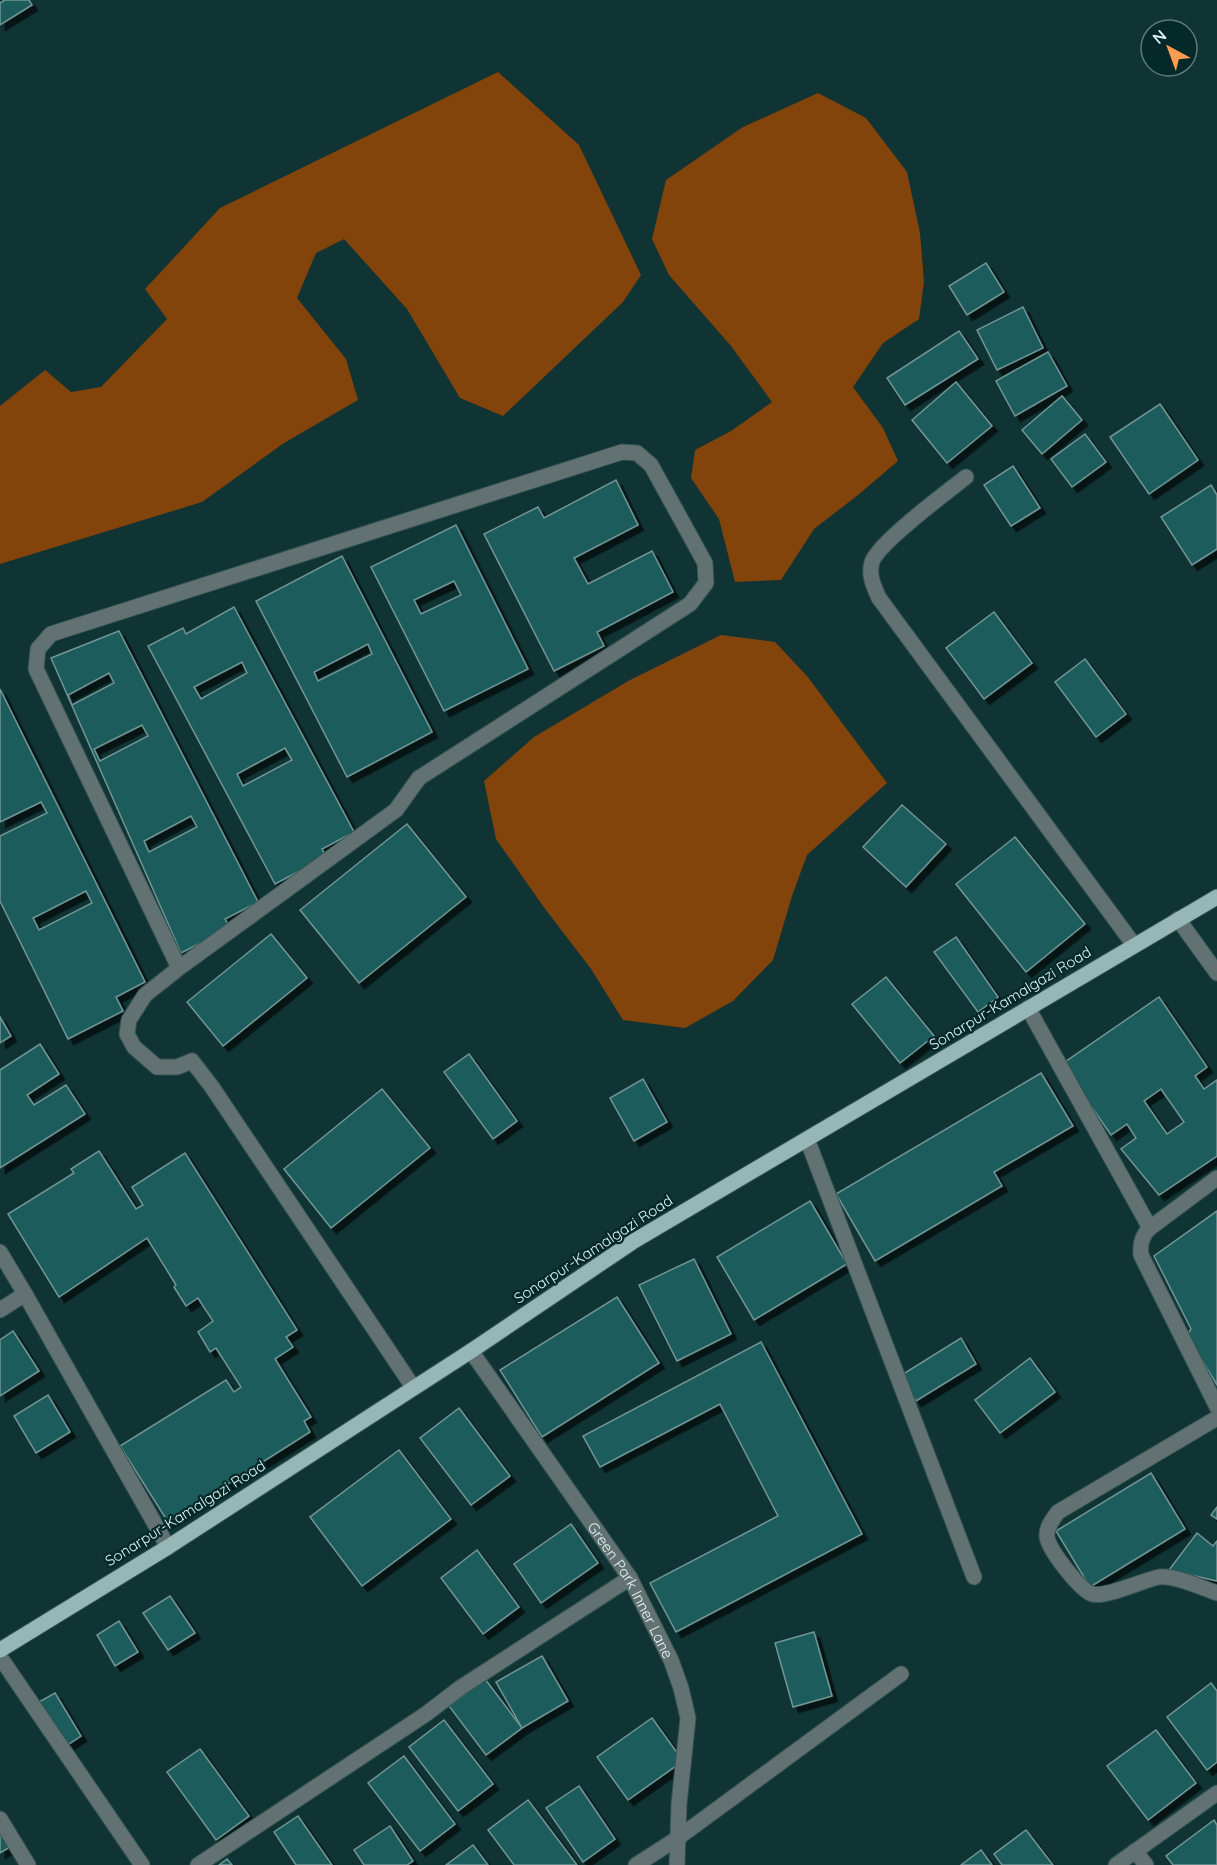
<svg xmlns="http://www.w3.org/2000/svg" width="1217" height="1865" viewBox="0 0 1217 1865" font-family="Quicksand,sans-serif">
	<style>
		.water { fill: #82440b }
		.building { fill: #1b5c5c; stroke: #729595; stroke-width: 1.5; fill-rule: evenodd; filter: url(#shadow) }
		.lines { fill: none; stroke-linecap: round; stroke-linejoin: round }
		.minor-casing { stroke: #315252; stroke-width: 17 }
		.major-casing { stroke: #315252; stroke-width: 17 }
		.minor { stroke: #627171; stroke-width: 15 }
		.major { stroke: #97b6b6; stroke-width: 15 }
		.labels { text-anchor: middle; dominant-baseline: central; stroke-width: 4.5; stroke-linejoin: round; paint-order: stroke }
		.street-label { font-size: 15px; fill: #e1f4f3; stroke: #052829 }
	</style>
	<defs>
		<filter id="shadow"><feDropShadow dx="5.5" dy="5.5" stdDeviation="0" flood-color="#0009"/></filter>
	</defs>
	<rect width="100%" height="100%" fill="#103333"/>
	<g class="water">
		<polygon points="498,72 579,145 641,275 623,302 503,416 460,398 407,309 344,239 316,253 297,298 346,359 358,400 284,443 202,502 0,564 0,406 45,370 71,392 101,387 167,319 145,289 220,208"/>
		<polygon points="818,93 866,118 907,172 920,233 924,282 919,319 883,343 853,387 883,428 898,461 858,495 814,529 781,580 735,582 719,519 691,478 695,450 731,431 772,402 731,346 669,275 652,239 666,180 743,127"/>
		<polygon points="721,635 775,642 807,676 887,783 807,855 792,896 773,960 733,1001 685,1028 623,1020 591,969 543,906 496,839 484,781 534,737 630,680"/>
	</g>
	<g class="building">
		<polygon points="5,0 29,0 32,5 0,25 0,3"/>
		<polygon points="986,263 1004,292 967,315 949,286"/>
		<polygon points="1023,307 1043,348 997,370 977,330"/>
		<polygon points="959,331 978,359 905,405 887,378"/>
		<polygon points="1048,352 1067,386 1015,416 996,381"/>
		<polygon points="956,382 992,426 947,463 912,420"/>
		<polygon points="1062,396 1082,420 1042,454 1022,430"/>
		<polygon points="1160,404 1198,460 1149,494 1110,437"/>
		<polygon points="1085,434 1106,462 1072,487 1051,459"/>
		<polygon points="1013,466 1040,508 1011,526 984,485"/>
		<polygon points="616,480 638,525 574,558 588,584 652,551 673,592 597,632 604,646 554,671 484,534 538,507 544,518"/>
		<polygon points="1211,485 1217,495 1217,549 1192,565 1161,517"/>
		<path d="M456 525 528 669 444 711 371 567ZM454 581 461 595 421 614 414 600Z"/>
		<path d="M342 556 432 732 347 777 256 601ZM368 644 372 654 318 681 314 672Z"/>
		<path d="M234 607 354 832 322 849 326 857 275 884 148 646 183 628 186 634ZM242 662 247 673 201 699 194 687ZM285 748 292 760 243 786 237 774Z"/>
		<polygon points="994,612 1032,663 984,699 946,648"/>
		<path d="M119 631 258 902 225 919 230 928 181 953 51 658ZM109 673 114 683 72 705 68 695ZM142 725 148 736 100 761 94 749ZM191 816 197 827 149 852 144 841Z"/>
		<polygon points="1085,659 1126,714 1096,737 1055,682"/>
		<path d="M0 689 145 982 116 997 123 1011 68 1039 0 901V836L47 813 41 802 0 822ZM86 891 92 903 39 930 33 918Z"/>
		<polygon points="902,805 946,844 906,887 863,847"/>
		<polygon points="407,824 466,897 359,983 300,910"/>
		<polygon points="1015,837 1085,924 1026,972 956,884"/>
		<polygon points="271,934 307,978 223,1046 187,1002"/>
		<polygon points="956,937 998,997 978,1012 934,952"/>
		<polygon points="886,977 934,1036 900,1063 852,1004"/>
		<path d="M1159 997 1207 1067 1195 1076 1204 1089 1217 1080V1156L1159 1195 1121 1149 1136 1138 1127 1124 1111 1135 1062 1064ZM1161 1089 1184 1122 1167 1134 1144 1101Z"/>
		<polygon points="0,1017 11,1036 0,1043"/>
		<polygon points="40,1044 59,1074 27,1095 34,1105 66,1085 85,1114 0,1168 0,1070"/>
		<polygon points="469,1054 517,1121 493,1139 444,1072"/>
		<polygon points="1041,1073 1073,1126 994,1172 1002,1186 875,1261 836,1194"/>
		<polygon points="643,1079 667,1122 634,1141 610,1098"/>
		<polygon points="382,1089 430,1148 331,1228 284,1169"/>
		<polygon points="99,1151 136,1209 143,1205 132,1187 185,1153 297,1330 286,1337 293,1347 275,1359 311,1417 304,1421 310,1432 168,1522 120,1446 226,1380 234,1392 241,1387 216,1348 210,1352 198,1332 213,1321 198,1298 186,1306 174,1287 176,1285 147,1238 59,1297 8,1214 74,1173 71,1169"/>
		<polygon points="810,1201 847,1264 754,1320 717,1257"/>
		<polygon points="1217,1211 1217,1385 1187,1335 1191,1329 1154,1256"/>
		<polygon points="694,1259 731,1334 677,1361 639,1285"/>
		<polygon points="617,1297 659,1363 542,1437 500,1370"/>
		<polygon points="13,1331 39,1371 0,1396 0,1340"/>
		<polygon points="961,1338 976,1364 916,1401 900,1376"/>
		<polygon points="761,1342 862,1534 676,1632 650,1583 778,1516 720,1404 600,1467 583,1436"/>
		<polygon points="1030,1358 1055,1392 1000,1433 975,1400"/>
		<polygon points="48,1395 70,1432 36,1453 14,1416"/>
		<polygon points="459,1408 510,1476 471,1505 420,1438"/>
		<polygon points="399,1450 451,1519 362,1586 310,1517"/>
		<polygon points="1151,1473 1185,1529 1090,1587 1056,1531"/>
		<polygon points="1217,1507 1217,1519 1211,1515"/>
		<polygon points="571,1524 598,1563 541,1603 514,1564"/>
		<polygon points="1197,1533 1213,1546 1217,1541 1217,1581 1169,1570"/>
		<polygon points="477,1550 519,1607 483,1634 441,1578"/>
		<polygon points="170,1596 195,1633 168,1650 143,1613"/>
		<polygon points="119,1621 138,1652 115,1666 97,1635"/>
		<polygon points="814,1632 832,1696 793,1707 775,1643"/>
		<polygon points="542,1656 568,1701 522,1728 496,1682"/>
		<polygon points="485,1679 522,1728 486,1755 449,1706"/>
		<polygon points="1211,1683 1217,1691 1217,1762 1207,1770 1167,1717"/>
		<polygon points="55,1693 81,1736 66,1746 39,1702"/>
		<polygon points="652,1718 683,1761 628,1800 597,1757"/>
		<polygon points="444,1720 493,1784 458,1811 409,1747"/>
		<polygon points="1156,1730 1196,1783 1148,1820 1107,1766"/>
		<polygon points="200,1749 249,1816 216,1840 167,1772"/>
		<polygon points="404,1756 455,1824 420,1851 368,1783"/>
		<polygon points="579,1786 615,1839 583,1862 546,1808"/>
		<polygon points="528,1800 577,1865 514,1865 488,1830"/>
		<polygon points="298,1816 332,1865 296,1865 274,1832"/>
		<polygon points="1214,1820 1217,1825 1217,1865 1173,1865 1166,1856"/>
		<polygon points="390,1826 413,1861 407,1865 364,1865 354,1850"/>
		<polygon points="1026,1830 1053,1865 1002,1865 994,1854"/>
		<polygon points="0,1832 10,1847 0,1853"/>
		<polygon points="473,1845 488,1865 446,1865"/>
		<polygon points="981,1850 992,1865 961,1865"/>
		<polygon points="227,1859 232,1865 219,1865"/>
	</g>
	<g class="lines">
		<g class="minor-casing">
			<g id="minor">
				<path d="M966 477C946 493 879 542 872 562 868 575 874 587 879 598L1134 945"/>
				<polyline points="1178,919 1217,973"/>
				<polyline points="179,968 36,669 38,649 51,634 622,452 637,453 651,465 705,563 706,583 690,604 419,778 396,810 179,968 145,995 129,1020 127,1034 134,1047 157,1067 177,1067 192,1061 212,1087 413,1387"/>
				<path d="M1028 1008 1150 1228C1141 1236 1140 1245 1141 1255L1217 1407"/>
				<polyline points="807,1139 974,1577"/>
				<polyline points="1150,1228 1217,1178"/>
				<polyline points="0,1252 25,1294 168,1547"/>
				<polyline points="0,1310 25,1294"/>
				<path id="s1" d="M471 1351 630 1578 671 1660 681 1688 688 1718 679 1804 677 1865"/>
				<path d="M1217 1418 1058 1512C1053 1519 1046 1527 1047 1537 1049 1550 1080 1590 1092 1594 1106 1598 1143 1580 1159 1577 1175 1575 1202 1588 1217 1593"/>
				<polyline points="0,1657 142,1865"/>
				<polyline points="0,1819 28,1865"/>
				<polyline points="1135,1851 1146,1865"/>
				<polyline points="198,1865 426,1714 460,1688 630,1578"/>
				<polyline points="636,1865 675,1840 901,1674"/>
				<polyline points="1116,1865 1217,1793"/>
			</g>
		</g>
		<g class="major-casing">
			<polyline id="major" points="0,1650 168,1547 471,1351 634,1241 1217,897"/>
		</g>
		<use href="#minor" class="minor"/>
		<use href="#major" class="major"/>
	</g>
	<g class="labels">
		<g class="street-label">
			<text transform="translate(1010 998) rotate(-31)">Sonarpur-Kamalgazi Road</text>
			<text transform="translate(593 1249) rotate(-33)">Sonarpur-Kamalgazi Road</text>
			<text transform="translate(185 1513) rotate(-32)">Sonarpur-Kamalgazi Road</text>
			<text stroke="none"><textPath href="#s1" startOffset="288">Green Park Inner Lane</textPath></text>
		</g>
	</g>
	<g transform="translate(1169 48) rotate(319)"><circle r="28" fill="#052829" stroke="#5d7a7a" stroke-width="1.5"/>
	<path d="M0-4.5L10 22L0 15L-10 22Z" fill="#fd9d54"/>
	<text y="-9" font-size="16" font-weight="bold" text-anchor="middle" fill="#e1f4f3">N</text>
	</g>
</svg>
